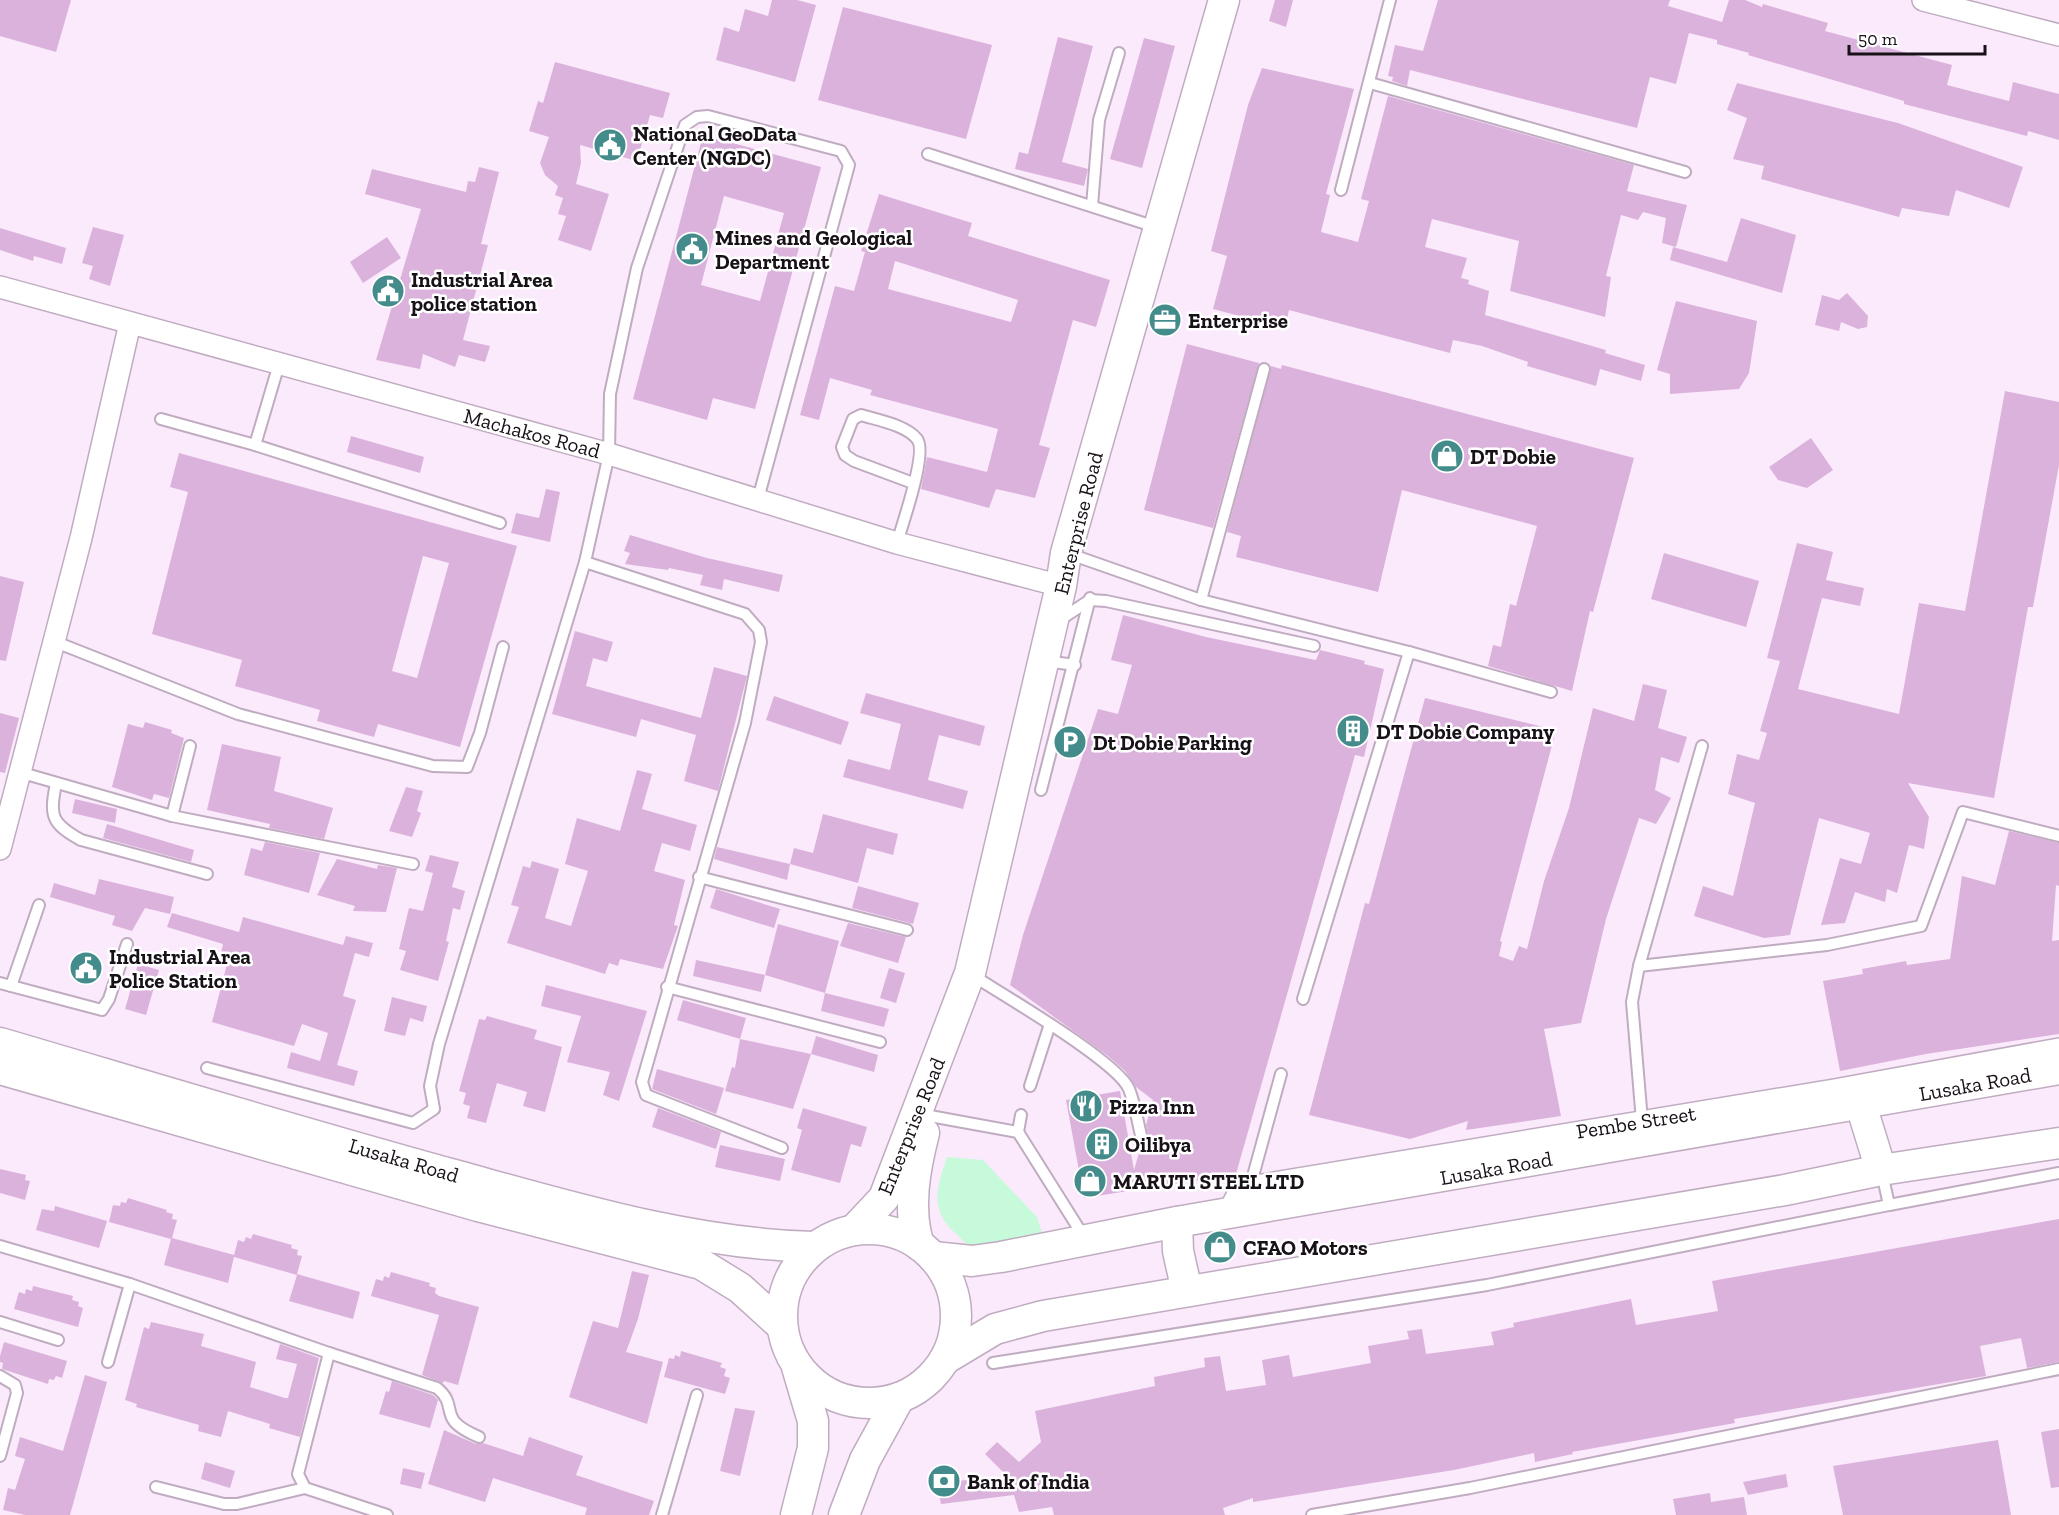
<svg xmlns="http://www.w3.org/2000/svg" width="2059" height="1515" viewBox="0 0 2059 1515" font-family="'Zilla Slab',serif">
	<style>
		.industrial { fill: #fbeafc }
		.green { fill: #c6fada }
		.building { fill: #dbb2dc; fill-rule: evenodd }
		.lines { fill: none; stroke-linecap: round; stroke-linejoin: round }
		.service-casing { stroke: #c0acc0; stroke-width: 14 }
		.minor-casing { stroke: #c0acc0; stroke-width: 24 }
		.secondary-casing { stroke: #c0acc0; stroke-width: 33 }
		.service { stroke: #fff; stroke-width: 10 }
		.minor { stroke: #fff; stroke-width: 21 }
		.secondary { stroke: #fff; stroke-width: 30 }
		.labels { text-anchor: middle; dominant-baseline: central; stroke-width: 5; stroke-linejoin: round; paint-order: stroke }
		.poi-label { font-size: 21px; font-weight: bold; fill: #181118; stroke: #fff; text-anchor: start }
		.street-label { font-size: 21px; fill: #181118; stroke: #fff }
	</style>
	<rect width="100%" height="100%" fill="#fdf8fd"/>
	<rect class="industrial" x="0" y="0" width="2059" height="1515"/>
	<path class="green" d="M947 1157 983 1160 1037 1217 1042 1233C1025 1237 986 1251 969 1245 964 1243 959 1236 955 1233 929 1210 937 1186 947 1157Z"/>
	<g class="building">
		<polygon points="0,0 71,0 56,52 0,36"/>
		<polygon points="772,0 797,0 816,5 795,82 716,60 724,27 739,32 745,9 768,16"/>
		<polygon points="1275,0 1293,0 1286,27 1269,21"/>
		<polygon points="1438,0 1670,0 1668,6 1722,22 1729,0 1745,0 1762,7 1763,4 1828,23 1825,31 1952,65 1947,85 2009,101 2013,82 2059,94 2059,140 2028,131 2027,136 1904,104 1904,101 1748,55 1749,53 1717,44 1717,40 1689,33 1676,84 1650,77 1637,128 1410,70 1407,86 1392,81 1393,77 1388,76 1395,45 1423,51"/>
		<polygon points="843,7 992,45 966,139 818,100"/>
		<polygon points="1058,37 1093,46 1062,162 1088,169 1084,186 1015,169 1019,152 1028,154"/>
		<polygon points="1144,38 1175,46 1142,168 1110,159"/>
		<polygon points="555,62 670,93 663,118 650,115 637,161 580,145 581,163 576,184 609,194 591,251 558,240 566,216 558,214 563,198 555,195 558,186 545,175 540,163 549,137 529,131 538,101 543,103"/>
		<polygon points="1262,68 1354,89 1326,194 1330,195 1321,232 1358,242 1369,201 1361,199 1388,96 1634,165 1627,191 1687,205 1676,247 1662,243 1666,218 1643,212 1638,220 1621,215 1606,276 1611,277 1605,317 1510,291 1519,241 1432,219 1425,247 1467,258 1461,278 1469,280 1468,284 1489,291 1485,315 1606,350 1605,353 1645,365 1641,381 1600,369 1596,386 1527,366 1528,362 1482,346 1453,340 1450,353 1289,310 1285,328 1213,309 1227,256 1211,251 1248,105"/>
		<polygon points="1737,83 1898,123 2023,167 2009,208 1956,190 1949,216 1902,208 1899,217 1761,179 1764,166 1733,159 1747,118 1727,110"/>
		<path d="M703 135 821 167 755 409 713 398 707 420 633 399ZM724 196 784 213 760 301 701 285Z"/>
		<polygon points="479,167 499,172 481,244 488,245 463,340 490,346 485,362 459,355 455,367 423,354 420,369 376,360 421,209 365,194 372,169 466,192 468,181 475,182"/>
		<path d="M879 194 972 223 968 236 1110 280 1096 327 1073 320 1039 445 1050 448 1035 498 996 489 989 508 921 489 927 457 987 472 998 429 870 395 872 390 830 378 819 420 800 415 835 286 854 291 865 252 861 251ZM895 261 1018 300 1011 322 888 289Z"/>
		<polygon points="1741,218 1796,235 1782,293 1670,260 1673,247 1727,262"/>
		<polygon points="93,227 124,235 110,286 89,279 93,266 82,263"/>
		<polygon points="0,228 66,248 62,264 34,256 33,261 0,250"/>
		<polygon points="387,237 401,258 363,283 350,262"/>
		<polygon points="1847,293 1868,316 1867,327 1858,329 1841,322 1839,331 1815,325 1822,295 1839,300"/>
		<polygon points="1676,301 1757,321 1749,373 1739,389 1670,394 1670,374 1657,370"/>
		<polygon points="1187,344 1259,363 1213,528 1144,510"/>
		<polygon points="1282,365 1634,458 1593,612 1590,611 1572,691 1488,666 1493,645 1501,647 1510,604 1516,606 1537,526 1402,490 1378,592 1236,557 1241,536 1227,532 1271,366 1281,369"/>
		<polygon points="2005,391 2059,402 2059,465 2033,607 2028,607 1994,798 1908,783 1929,817 1924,849 1909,845 1897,893 1887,889 1885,902 1855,892 1845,923 1821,925 1840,858 1861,864 1870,833 1819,818 1790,935 1764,938 1694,916 1703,886 1733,896 1755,803 1728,794 1737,754 1759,760 1767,733 1760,731 1780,661 1767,658 1797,543 1833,552 1826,580 1864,588 1860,606 1822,598 1798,689 1899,714 1919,603 1965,611"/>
		<polygon points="351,436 424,457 420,473 347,452"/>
		<polygon points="1811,438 1833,470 1807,488 1778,480 1769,467"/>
		<path d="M179 453 517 546 460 747 378 724 374 737 317 721 320 710 235 686 242 660 152 634 188 492 170 487ZM423 556 449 563 417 678 392 671Z"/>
		<polygon points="546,489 560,492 550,542 511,533 516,513 539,518"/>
		<polygon points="630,535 707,558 783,575 779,592 724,579 722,590 700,585 703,575 669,568 668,570 625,564 630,553 624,551"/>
		<polygon points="1664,553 1759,581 1746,627 1651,599"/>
		<polygon points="0,576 24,582 6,661 0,660"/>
		<polygon points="1123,615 1206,637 1316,660 1320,650 1365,661 1364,664 1384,669 1364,757 1355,755 1236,1174 1084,1198 1066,1100 1120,1091 1134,1170 1140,1149 1145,1150 1150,1145 1146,1125 1153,1100 1136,1087 1125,1071 1108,1056 1010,985 1023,935 1098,709 1118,714 1132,665 1111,660"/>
		<polygon points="575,631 613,642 607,662 593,658 586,686 701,718 714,667 747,676 718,791 684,781 696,735 641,719 636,737 552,714"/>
		<polygon points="1643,684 1667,690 1658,728 1687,737 1679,763 1661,757 1655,790 1671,798 1656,824 1639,818 1606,919 1581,1023 1544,1029 1561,1116 1466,1130 1468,1121 1410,1139 1309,1115 1365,903 1369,904 1425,698 1556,730 1500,941 1502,942 1499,956 1513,961 1519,946 1527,949 1544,881 1569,808 1593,708 1634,721"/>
		<polygon points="866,693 985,726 980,746 939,735 928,780 968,791 963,809 843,777 848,759 890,770 901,724 860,713"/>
		<polygon points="774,696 849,722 841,745 766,720"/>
		<polygon points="0,713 19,718 5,773 0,772"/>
		<polygon points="145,722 172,730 171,733 184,738 169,798 154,794 152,800 112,787 128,724 143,728"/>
		<polygon points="222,744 281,757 274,791 333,808 324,839 269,828 270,824 207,810"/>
		<polygon points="637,770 652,774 642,809 697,825 690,851 662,843 654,871 685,880 674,925 678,926 663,969 620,959 618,966 609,963 605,974 507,943 519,907 511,905 523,866 530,868 532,861 559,869 545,918 571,926 588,871 565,864 577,818 620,831"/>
		<polygon points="406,787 423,791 417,811 421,813 412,837 389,831"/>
		<polygon points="75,799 117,809 115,823 72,813"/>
		<polygon points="823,814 898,834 893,855 867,848 858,883 790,864 794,848 813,853"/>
		<polygon points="107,824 194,850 191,862 103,838"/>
		<polygon points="2009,831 2059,843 2059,886 2056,885 2052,941 2059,940 2059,1034 1926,1054 1840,1071 1823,981 1863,974 1862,969 1906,961 1907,965 1950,959 1962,876 1995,885"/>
		<polygon points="265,842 320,853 309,893 244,875 251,848 262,851"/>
		<polygon points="717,847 790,864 787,880 714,859"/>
		<polygon points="430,855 459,862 452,887 465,891 460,910 453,908 446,941 449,942 438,981 400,970 406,951 399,949 409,908 423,911 433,873 425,871"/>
		<polygon points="337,859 377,869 378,865 397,868 386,912 353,911 355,906 317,895"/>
		<polygon points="99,879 174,897 170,914 145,908 132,931 112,925 115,916 50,897 54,883 95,895"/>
		<polygon points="858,886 919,903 913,924 852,908"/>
		<polygon points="716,889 780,909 774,928 710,908"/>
		<polygon points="172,913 239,932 243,917 343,945 346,936 373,943 369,957 355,953 343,996 356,1000 337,1065 358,1071 354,1086 287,1068 291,1052 320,1061 328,1033 302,1024 294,1046 212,1022 227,964 219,962 223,944 167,927"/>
		<polygon points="848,923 906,937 898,963 840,946"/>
		<polygon points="778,924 839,941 825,993 765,975"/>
		<polygon points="696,960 765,975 761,992 693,976"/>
		<polygon points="138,964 159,970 146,1015 125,1009"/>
		<polygon points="889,968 905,973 896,1003 880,998"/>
		<polygon points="546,985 647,1011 619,1101 603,1095 610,1072 567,1062 581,1016 541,1006"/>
		<polygon points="825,993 889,1009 884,1027 821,1011"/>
		<polygon points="392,997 427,1006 423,1022 410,1018 405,1036 384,1031"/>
		<polygon points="683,1000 746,1018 740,1039 677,1020"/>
		<polygon points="487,1016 537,1030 534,1039 562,1047 545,1112 523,1106 527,1092 497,1083 486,1123 467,1118 470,1106 463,1104 466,1093 459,1091 479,1019 485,1020"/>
		<polygon points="816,1036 878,1055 874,1072 811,1054"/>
		<polygon points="740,1039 811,1054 793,1109 725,1091 732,1067 735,1068"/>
		<polygon points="657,1069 724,1088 716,1114 652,1089"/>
		<polygon points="658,1108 721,1132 716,1149 652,1127"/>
		<polygon points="803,1108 867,1127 861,1147 851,1144 840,1183 791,1170 802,1130 797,1128"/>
		<polygon points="720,1145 785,1159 780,1181 715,1167"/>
		<polygon points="0,1169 26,1175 25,1180 30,1181 25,1200 0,1193"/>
		<polygon points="128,1198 167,1210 166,1212 173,1214 172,1219 177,1220 172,1238 234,1255 238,1240 244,1242 246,1237 251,1239 253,1234 292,1245 291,1248 298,1250 297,1255 302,1256 297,1274 360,1292 353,1319 289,1301 297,1275 234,1257 228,1283 164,1265 171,1239 109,1222 113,1205 120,1206 121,1202 126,1203"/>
		<polygon points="55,1206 107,1221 99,1248 36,1230 42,1209 54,1211"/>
		<polygon points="2059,1219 2059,1362 2027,1368 2021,1338 1980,1346 1986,1376 1734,1419 1735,1423 1572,1452 1573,1454 1535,1462 1534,1453 1454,1470 1253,1502 1253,1498 1223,1508 1225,1515 1054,1515 1052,1507 1019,1512 1014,1495 941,1504 937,1483 1007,1476 985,1454 997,1442 1019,1462 1041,1442 1035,1411 1155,1386 1154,1377 1205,1367 1204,1358 1220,1356 1226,1391 1266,1385 1262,1360 1289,1355 1293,1377 1371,1363 1368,1346 1409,1339 1407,1331 1422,1329 1426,1354 1494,1345 1491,1332 1514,1327 1513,1323 1631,1299 1636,1325 1718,1311 1712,1281"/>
		<polygon points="632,1271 649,1275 638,1319 626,1352 663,1362 647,1424 569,1397 593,1321 618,1328"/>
		<polygon points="391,1272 430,1283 429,1286 436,1288 435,1293 439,1296 479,1307 458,1385 444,1381 443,1383 422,1375 439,1315 371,1296 376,1279 383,1281 384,1276 389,1278"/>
		<polygon points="33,1286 73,1296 72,1300 79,1302 78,1306 83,1308 78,1327 14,1309 19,1292 25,1294 26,1289 32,1291"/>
		<polygon points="151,1322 204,1334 201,1346 256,1362 250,1387 285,1398 288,1398 297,1364 276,1359 280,1344 319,1358 300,1437 269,1428 270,1424 228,1411 221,1437 198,1431 199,1425 136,1407 137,1404 125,1400 144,1327 149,1329"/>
		<polygon points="4,1342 67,1361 62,1378 56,1376 54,1380 49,1379 48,1384 2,1369 3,1363 0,1362 0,1356"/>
		<polygon points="681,1351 722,1363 720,1367 726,1369 724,1376 730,1378 725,1394 664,1377 669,1358 674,1359 675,1355 680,1357"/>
		<polygon points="85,1375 107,1382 70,1515 25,1515 3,1510 8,1488 15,1490 25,1459 15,1456 20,1437 63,1451"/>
		<polygon points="392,1381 433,1395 438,1400 430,1428 379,1414 386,1391 389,1392"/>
		<polygon points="735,1408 755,1411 740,1476 720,1471"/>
		<polygon points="2059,1429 2059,1487 2051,1488 2041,1432"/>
		<polygon points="444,1430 476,1444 483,1443 523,1456 529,1437 583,1456 576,1475 654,1501 649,1515 585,1515 587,1508 493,1478 485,1502 428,1484"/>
		<polygon points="1998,1440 2011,1515 1843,1515 1833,1466"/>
		<polygon points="205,1462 235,1471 230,1488 201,1479"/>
		<polygon points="403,1468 425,1473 421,1489 400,1484"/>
		<polygon points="1786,1474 1788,1487 1748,1495 1743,1482"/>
		<polygon points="1710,1493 1711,1502 1744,1497 1747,1515 1676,1515 1673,1499"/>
	</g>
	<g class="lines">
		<g class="service-casing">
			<g id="service">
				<polyline points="1370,83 1685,172"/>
				<polyline points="928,154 1156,227"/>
				<polyline points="1341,190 1390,0"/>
				<polyline points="1092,206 1099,120 1119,53"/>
				<polyline points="161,419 255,445 500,523"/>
				<polyline points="255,445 279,364"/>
				<path d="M897 543C902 525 928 452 917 439 906 425 877 420 861 415L853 419 842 447 845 455 854 461 913 483"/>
				<polyline points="1067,553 1201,600 1409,652 1551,692"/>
				<polyline points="585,562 745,614 759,630 761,642 745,723 642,1082 646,1095 782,1148"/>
				<polyline points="1201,600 1264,369"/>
				<polyline points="1058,621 1090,600 1106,601 1314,646"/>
				<polyline points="53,641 238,714 433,766 467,767 480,733 503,647"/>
				<polyline points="1045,661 1075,665"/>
				<polyline points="19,772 172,816 413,864"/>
				<path d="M56 783C50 815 50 823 81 840L207 874"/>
				<polyline points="1041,790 1090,598"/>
				<polyline points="172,816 190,746"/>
				<polyline points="699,877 907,930"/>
				<polyline points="1639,966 1702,746"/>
				<path d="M972 975C1003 995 1117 1061 1129 1089 1136 1106 1138 1126 1143 1143"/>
				<polyline points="0,983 102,1010 109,999 127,944"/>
				<polyline points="11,986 39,905"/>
				<polyline points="667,987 880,1042"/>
				<polyline points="1303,999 1409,652"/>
				<polyline points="207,1068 413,1123 434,1109 430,1086 439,1044 585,562 609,454 610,394 637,268 685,125 697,117 708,116 841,151 849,165 758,499"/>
				<polyline points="1030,1086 1050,1024"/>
				<polyline points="919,1114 1018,1132 1084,1237"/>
				<polyline points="1642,1121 1632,1002 1639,966 1827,945 1921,926 1963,812 2059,836"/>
				<polyline points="1018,1132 1021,1115"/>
				<polyline points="1250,1187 1281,1074"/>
				<polyline points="1889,1205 2059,1173"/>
				<polyline points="0,1246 130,1284 329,1353 298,1474 305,1488 387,1515"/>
				<polyline points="0,1322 58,1340"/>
				<path d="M329 1353 437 1388C461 1408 434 1418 479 1437"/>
				<polyline points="108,1362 130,1284"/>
				<polyline points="993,1363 1487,1285 1889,1205 1882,1173"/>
				<polyline points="0,1376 15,1385 17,1393 0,1456"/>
				<polyline points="156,1487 224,1504 237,1504 305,1488"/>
				<polyline points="662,1515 697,1395"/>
				<polyline points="1312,1515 1470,1488 2059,1369"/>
			</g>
		</g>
		<g class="minor-casing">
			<g id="minor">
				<polyline points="1923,0 2059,35"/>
				<polyline points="0,287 609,454 897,543 1061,586"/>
				<polyline points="0,849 81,538 130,323"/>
				<polyline points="1227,1215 1239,1192 1250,1187 1834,1090 2059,1049"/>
			</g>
		</g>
		<g class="secondary-casing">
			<g id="secondary">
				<path d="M0 1043C153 1088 305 1134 458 1176 574 1208 693 1244 814 1247"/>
				<polyline points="0,1069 478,1206 701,1264 740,1288 782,1326"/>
				<polyline points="1861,1105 1881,1170"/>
				<polyline points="1177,1222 1178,1251 1187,1291"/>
				<circle cx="869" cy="1316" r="87"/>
				<polyline points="855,1229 884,1198 970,973 1061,586 1066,553 1224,0"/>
				<path d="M919 1245C907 1210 915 1168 924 1133"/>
				<polyline points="933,1257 972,1261 1001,1257 1177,1222 2059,1069"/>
				<polyline points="945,1359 995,1329 1043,1316 1785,1190 1881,1170 2059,1143"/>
				<polyline points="796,1515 813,1448 813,1421 797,1367"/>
				<polyline points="844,1515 865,1460 899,1398"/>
			</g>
		</g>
		<use href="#service" class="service"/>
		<use href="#minor" class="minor"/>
		<use href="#secondary" class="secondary"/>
	</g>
	<defs>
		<g id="civic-disc" transform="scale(1.725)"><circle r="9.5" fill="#448c8b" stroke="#fff"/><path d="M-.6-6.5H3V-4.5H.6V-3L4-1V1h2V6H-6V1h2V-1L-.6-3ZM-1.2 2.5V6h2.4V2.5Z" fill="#fff"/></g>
		<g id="office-disc" transform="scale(1.725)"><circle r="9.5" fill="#448c8b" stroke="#fff"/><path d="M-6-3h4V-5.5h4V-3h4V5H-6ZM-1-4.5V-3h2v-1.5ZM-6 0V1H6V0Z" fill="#fff"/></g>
		<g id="shop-disc" transform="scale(1.725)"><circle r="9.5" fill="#448c8b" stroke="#fff"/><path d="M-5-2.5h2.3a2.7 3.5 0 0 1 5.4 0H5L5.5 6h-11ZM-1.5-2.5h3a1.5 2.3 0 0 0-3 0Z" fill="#fff"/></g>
		<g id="building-disc" transform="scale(1.725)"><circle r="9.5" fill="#448c8b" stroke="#fff"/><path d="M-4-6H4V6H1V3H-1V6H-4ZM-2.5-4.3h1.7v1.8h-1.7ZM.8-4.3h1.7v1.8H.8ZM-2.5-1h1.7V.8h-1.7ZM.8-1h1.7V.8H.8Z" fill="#fff"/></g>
		<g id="parking-disc" transform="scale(1.725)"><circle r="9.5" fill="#448c8b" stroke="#fff"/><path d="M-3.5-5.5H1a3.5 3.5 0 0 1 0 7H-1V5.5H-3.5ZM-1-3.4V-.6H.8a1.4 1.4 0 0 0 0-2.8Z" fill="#fff"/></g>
		<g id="restaurant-disc" transform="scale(1.725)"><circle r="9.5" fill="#448c8b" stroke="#fff"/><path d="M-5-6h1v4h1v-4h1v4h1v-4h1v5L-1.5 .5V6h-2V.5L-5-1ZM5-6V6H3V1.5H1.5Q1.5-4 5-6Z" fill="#fff"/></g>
		<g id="bank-disc" transform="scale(1.725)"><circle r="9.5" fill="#448c8b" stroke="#fff"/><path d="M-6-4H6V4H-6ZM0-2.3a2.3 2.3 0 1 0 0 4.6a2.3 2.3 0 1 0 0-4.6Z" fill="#fff"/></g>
	</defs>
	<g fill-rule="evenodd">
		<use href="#civic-disc" x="610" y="145"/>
		<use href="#civic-disc" x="692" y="249"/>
		<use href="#civic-disc" x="388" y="291"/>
		<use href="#office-disc" x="1165" y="320"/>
		<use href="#shop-disc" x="1447" y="456"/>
		<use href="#building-disc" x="1353" y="731"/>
		<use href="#parking-disc" x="1070" y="742"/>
		<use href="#civic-disc" x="86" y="968"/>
		<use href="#restaurant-disc" x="1086" y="1106"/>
		<use href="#building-disc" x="1102" y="1144"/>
		<use href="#shop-disc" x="1090" y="1181"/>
		<use href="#shop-disc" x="1220" y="1247"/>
		<use href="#bank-disc" x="944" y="1481"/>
	</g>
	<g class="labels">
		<g class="poi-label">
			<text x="633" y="133">National GeoData<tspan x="633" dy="24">Center (NGDC)</tspan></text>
			<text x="715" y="237">Mines and Geological<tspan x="715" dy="24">Department</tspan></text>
			<text x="411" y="279">Industrial Area<tspan x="411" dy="24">police station</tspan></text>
			<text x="1188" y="320">Enterprise</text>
			<text x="1470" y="456">DT Dobie</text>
			<text x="1376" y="731">DT Dobie Company</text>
			<text x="1093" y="742">Dt Dobie Parking</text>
			<text x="109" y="956">Industrial Area<tspan x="109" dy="24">Police Station</tspan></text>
			<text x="1109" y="1106">Pizza Inn</text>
			<text x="1125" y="1144">Oilibya</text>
			<text x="1113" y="1181">MARUTI STEEL LTD</text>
			<text x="1243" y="1247">CFAO Motors</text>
			<text x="967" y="1481">Bank of India</text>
		</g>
		<g class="street-label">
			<text transform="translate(532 433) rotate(15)">Machakos Road</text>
			<text transform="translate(1078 523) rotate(-76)">Enterprise Road</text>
			<text transform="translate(1975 1084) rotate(-10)">Lusaka Road</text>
			<text transform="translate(1636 1122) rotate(-9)">Pembe Street</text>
			<text transform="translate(911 1126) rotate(-68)">Enterprise Road</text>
			<text transform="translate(404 1160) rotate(16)">Lusaka Road</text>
			<text transform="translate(1496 1168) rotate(-10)">Lusaka Road</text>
		</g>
	</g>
	<path d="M1849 45v9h136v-9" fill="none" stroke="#181118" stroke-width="3"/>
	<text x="1858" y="45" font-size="18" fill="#181118" stroke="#ffffff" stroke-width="4.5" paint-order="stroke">50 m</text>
</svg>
